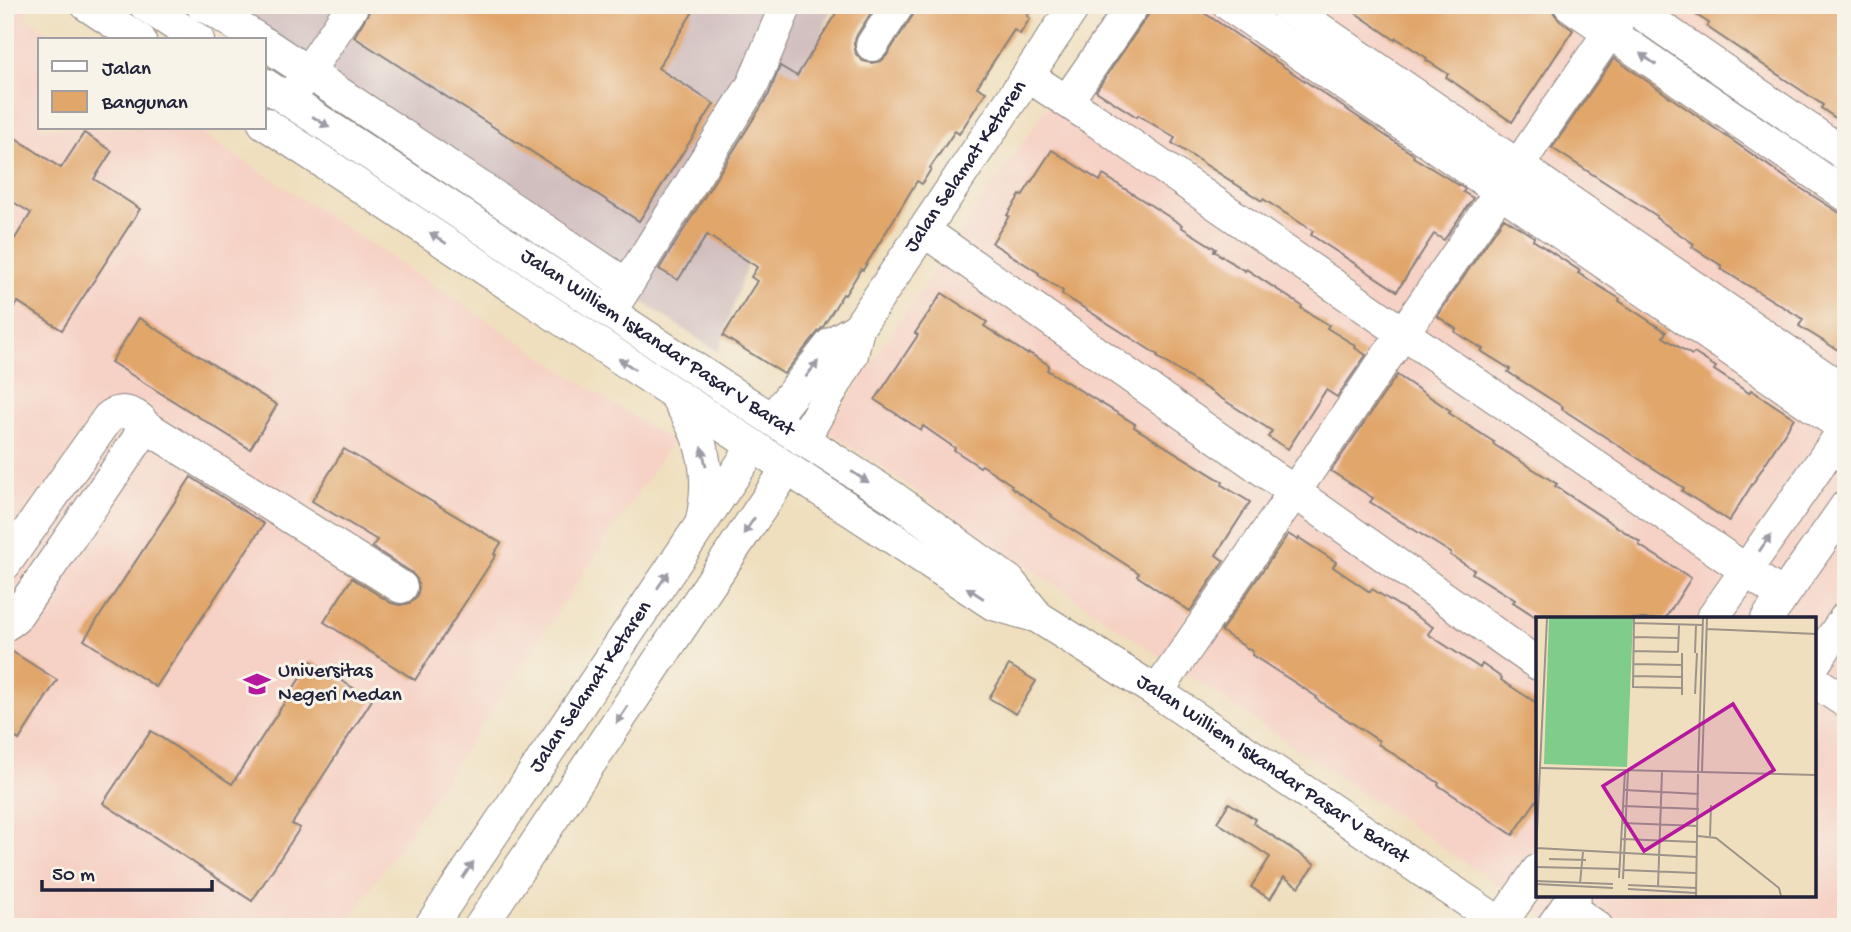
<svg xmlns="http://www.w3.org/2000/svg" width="1851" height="932" viewBox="0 0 1851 932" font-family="'Gochi Hand',sans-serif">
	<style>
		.built { fill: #f6d1c5; fill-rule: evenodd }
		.industrial { fill: #d1bfbf }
		.building { fill: #e1a66a }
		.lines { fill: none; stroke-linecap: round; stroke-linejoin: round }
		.minor-casing { stroke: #88807c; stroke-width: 34 }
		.minor { stroke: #fff; stroke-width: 32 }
		.oneway { fill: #9c9ca7 }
		.labels { text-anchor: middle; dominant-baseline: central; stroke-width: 6; stroke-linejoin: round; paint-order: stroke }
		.street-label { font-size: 21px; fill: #22223b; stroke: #f7f3e8 }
		.poi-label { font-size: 21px; fill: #22223b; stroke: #f7f3e8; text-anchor: start }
		.inset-road { fill: none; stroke: #9d938a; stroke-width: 2 }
		.view { fill: #b5179e; fill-opacity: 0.15; stroke: #b5179e; stroke-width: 3.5 }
		.inset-edge { fill: none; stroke: #22223b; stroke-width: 3.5 }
	</style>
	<rect width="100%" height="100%" fill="#f7f3e8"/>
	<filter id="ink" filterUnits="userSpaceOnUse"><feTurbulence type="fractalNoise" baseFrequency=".0143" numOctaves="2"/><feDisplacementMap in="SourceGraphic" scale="14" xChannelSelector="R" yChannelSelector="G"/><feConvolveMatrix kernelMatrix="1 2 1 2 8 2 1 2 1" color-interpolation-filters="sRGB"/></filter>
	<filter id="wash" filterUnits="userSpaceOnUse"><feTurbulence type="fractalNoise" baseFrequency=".00686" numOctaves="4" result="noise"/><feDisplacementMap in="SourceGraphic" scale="28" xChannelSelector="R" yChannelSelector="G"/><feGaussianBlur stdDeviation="1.57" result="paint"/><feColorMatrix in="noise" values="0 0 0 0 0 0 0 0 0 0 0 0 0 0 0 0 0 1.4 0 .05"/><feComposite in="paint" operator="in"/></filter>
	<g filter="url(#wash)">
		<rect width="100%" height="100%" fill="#efdfbe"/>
		<g class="built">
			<polygon points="5,5 31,5 24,16 61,40 40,40 40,128 194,128 672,442 345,927 5,927"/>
			<path d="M1116 5H1846V927H1560L826 430ZM1538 619H1814V895H1538Z"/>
		</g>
		<polygon class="industrial" points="197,5 832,5 718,352"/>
		<g id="blocks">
			<g class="building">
				<polygon points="373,5 697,5 658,68 714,104 639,221 354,37"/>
				<polygon points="841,5 876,5 857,35 854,43 856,54 863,61 872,63 881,61 887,55 913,15 916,5 1034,5 1027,16 1030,18 1020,34 1014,30 977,87 986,92 959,134 955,131 930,168 931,169 922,184 917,181 863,270 861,269 845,295 843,294 823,327 818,332 784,374 723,336 757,281 751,277 757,267 707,235 678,280 659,269 769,94 780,66 797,76"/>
				<polygon points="1152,5 1191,5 1212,18 1414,155 1413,157 1465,189 1463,192 1473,198 1444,240 1434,234 1397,291 1311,235 1313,231 1263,199 1262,201 1172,143 1175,138 1138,115 1137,117 1096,91 1148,15"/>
				<polygon points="1344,5 1552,5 1554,13 1559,20 1573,30 1512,122 1446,77 1448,74 1426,60 1427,58 1396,38 1395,40"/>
				<polygon points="1680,5 1846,5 1846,119 1840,115 1837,119 1821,108 1823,105 1707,27 1709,23"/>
				<polygon points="1614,58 1802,189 1846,217 1846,355 1799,326 1803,319 1721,269 1722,266 1692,247 1694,244 1656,218 1657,216 1552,148"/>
				<polygon points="5,131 61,168 84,133 112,151 94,179 140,209 62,330 18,302 5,322 5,254 31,213 5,197"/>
				<polygon points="1052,150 1100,181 1103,175 1182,225 1181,227 1216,249 1214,251 1245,271 1246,269 1302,306 1301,308 1329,325 1327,328 1356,346 1355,348 1366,355 1337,397 1326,390 1288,449 1268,437 1272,431 1157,357 1158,355 1062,294 1063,291 1038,275 1039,273 992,243 1009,216 1007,215 1020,195 1022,196"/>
				<polygon points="1504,218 1534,237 1533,240 1580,271 1578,273 1620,299 1619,301 1666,332 1663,337 1692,355 1694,353 1716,367 1714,370 1749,393 1751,390 1794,418 1729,521 1682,491 1684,488 1562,409 1563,407 1508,372 1510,369 1481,351 1483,349 1455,332 1456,329 1437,316"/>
				<polygon points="942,293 987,322 984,326 1027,354 1029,353 1049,365 1047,370 1135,424 1134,427 1223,482 1222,485 1250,502 1216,555 1224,561 1190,611 1137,576 1139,573 1051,516 1052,515 1011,487 1012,485 982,465 980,467 954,450 955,448 923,426 921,430 875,400 918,335 915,333"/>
				<polygon points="139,318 277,405 250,449 111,362"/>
				<polygon points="1397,375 1451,411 1449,413 1494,442 1493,444 1557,484 1555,486 1640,542 1639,545 1691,578 1665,619 1539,619 1513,602 1515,600 1472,573 1474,570 1450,555 1451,553 1370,502 1373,498 1331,471"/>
				<polygon points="344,449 501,543 494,554 496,555 415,680 324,622 352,578 391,603 400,605 410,603 417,596 419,588 417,579 411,572 372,547 377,540 312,501"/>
				<polygon points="191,477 264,524 156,687 84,640"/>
				<polygon points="1288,534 1298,540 1299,538 1336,562 1333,567 1370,592 1372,589 1433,627 1428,634 1480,668 1482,664 1502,678 1501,680 1538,704 1538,798 1513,835 1438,785 1439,783 1378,744 1379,741 1316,699 1317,697 1252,655 1253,652 1221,631"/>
				<polygon points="5,647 57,680 19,740 5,731"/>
				<polygon points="311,661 372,700 292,824 300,828 252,901 103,803 151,731 232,784"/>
				<polygon points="1009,665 1036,681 1016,714 989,698"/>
				<polygon points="1229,803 1255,819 1253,823 1315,864 1299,887 1284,877 1270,899 1251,887 1270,857 1217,822"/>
			</g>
		</g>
	</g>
	<g filter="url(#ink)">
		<use href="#blocks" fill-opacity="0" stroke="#88807c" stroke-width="2"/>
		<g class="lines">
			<g class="minor-casing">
				<g id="minor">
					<polyline points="87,5 140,40"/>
					<polyline points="145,5 198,40"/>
					<polyline points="202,5 213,10 259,40"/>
					<polyline points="1229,5 1846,429"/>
					<polyline points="1285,5 1846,392"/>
					<polyline points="1570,5 1846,195"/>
					<polyline points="1629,5 1846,155"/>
					<polyline points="264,43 627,285"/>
					<polyline points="872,45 898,5"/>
					<polyline points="1028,76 1095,120 1783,596"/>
					<path id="s1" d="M264 84 785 428 891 496 1009 581 1038 617"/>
					<polyline points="297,88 353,5"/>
					<polyline points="1067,101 1133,5"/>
					<path id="s2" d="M264 123 993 604 1038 617 1157 692 1506 927"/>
					<polyline points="923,230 1538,664"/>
					<polyline points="617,301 753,84 786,5"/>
					<path d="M678 400C704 440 712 473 702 520"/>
					<polyline points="772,419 832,343 858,328"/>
					<polyline points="142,424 401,587"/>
					<path id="s3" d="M803 440 852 355 858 328 1075 5"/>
					<path d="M5 564 108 418C118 409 130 411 140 419L142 429 138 439 14 619 5 625"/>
					<polyline points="1712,619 1846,427"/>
					<polyline points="1767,619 1846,506"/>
					<polyline points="1814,664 1846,617"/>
					<polyline points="1814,681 1846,702"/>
					<polyline points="1157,692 1628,5"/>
					<polyline points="1567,906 1597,927"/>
					<polyline points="1501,923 1538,870"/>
					<path id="s4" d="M430 927 753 447"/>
					<polyline points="480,927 787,469"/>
					<polyline points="1552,927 1575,895"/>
				</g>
			</g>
			<use href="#minor" class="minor"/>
		</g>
		<defs><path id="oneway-solid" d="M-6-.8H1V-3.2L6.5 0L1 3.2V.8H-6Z" transform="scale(1.75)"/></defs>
		<g class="oneway">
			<use href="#oneway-solid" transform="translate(1648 59) rotate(-145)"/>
			<use href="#oneway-solid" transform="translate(321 122) rotate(33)"/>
			<use href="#oneway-solid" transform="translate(438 238) rotate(-146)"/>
			<use href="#oneway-solid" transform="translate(627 364) rotate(-146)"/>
			<use href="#oneway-solid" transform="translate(812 369) rotate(-52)"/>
			<use href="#oneway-solid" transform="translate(704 457) rotate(-102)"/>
			<use href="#oneway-solid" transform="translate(860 477) rotate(33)"/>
			<use href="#oneway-solid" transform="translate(749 526) rotate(124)"/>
			<use href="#oneway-solid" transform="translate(1765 543) rotate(-55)"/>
			<use href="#oneway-solid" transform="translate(663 580) rotate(-56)"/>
			<use href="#oneway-solid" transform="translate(975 593) rotate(-147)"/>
			<use href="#oneway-solid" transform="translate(622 715) rotate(124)"/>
			<use href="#oneway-solid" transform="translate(468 870) rotate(-56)"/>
		</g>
	</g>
	<defs>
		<g id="university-bare" transform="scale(2.1)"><path d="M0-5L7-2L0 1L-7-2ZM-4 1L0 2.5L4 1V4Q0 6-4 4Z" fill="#b5179e" stroke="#f7f3e8" stroke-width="2.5" paint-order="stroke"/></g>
	</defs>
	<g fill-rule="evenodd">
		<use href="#university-bare" x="257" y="684"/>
	</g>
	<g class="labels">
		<g class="street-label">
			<text stroke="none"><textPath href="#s3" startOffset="320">Jalan Selamat Ketaren</textPath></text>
			<text stroke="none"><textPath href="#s1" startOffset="471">Jalan Williem Iskandar Pasar V Barat</textPath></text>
			<text stroke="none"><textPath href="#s4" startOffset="289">Jalan Selamat Ketaren</textPath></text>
			<text stroke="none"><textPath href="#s2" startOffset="1200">Jalan Williem Iskandar Pasar V Barat</textPath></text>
		</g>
		<g class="poi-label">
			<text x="278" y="672">Universitas<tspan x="278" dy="24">Negeri Medan</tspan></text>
		</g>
	</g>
	<g transform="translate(1536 617)">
		<rect width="280" height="280" fill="#efdfbe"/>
		<path d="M13 1H97L91 150 8 147Z" fill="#80cc8a"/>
		<path class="inset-road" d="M98 1 97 70 146 71M98 6 167 8M171 12 280 17M98 20 143 21M98 34 142 35M142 35 143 8M159 36 160 8M97 47 146 48M97 59 146 60M159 77 161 36M146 78V36M5 151 280 158M162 154 167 1M166 154 171 1M89 173 163 177M88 189 163 192M87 206 162 209M162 219 180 221 243 271 245 279M174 219 175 188M86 222 161 225M1 231 161 240M0 235 11 1M13 242 50 243M0 250 84 252M87 253 160 256M83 261 89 154M87 262 92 154M0 264 77 267M44 266 47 235M0 267 77 271M92 268 160 271M122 270 126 155M92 272 160 276M160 279 162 157"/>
		<path class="view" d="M197 87 238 153 108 234 67 169Z"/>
		<rect width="280" height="280" class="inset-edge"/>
	</g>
	<rect width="1851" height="932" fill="none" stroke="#f7f3e8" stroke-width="28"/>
	<rect x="38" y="38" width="228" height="91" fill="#f7f3e8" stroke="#a29fa3" stroke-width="2"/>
	<rect x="52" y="61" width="35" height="10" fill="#ffffff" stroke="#a29fa3" stroke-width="2"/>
	<text x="102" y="74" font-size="21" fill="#22223b">Jalan</text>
	<rect x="52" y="91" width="35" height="21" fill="#e1a66a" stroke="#a29fa3" stroke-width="2"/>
	<text x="102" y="108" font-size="21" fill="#22223b">Bangunan</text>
	<path d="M42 880v10h170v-10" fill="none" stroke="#22223b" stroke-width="3.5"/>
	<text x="52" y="880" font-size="21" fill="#22223b" stroke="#f7f3e8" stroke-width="5" paint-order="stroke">50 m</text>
</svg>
